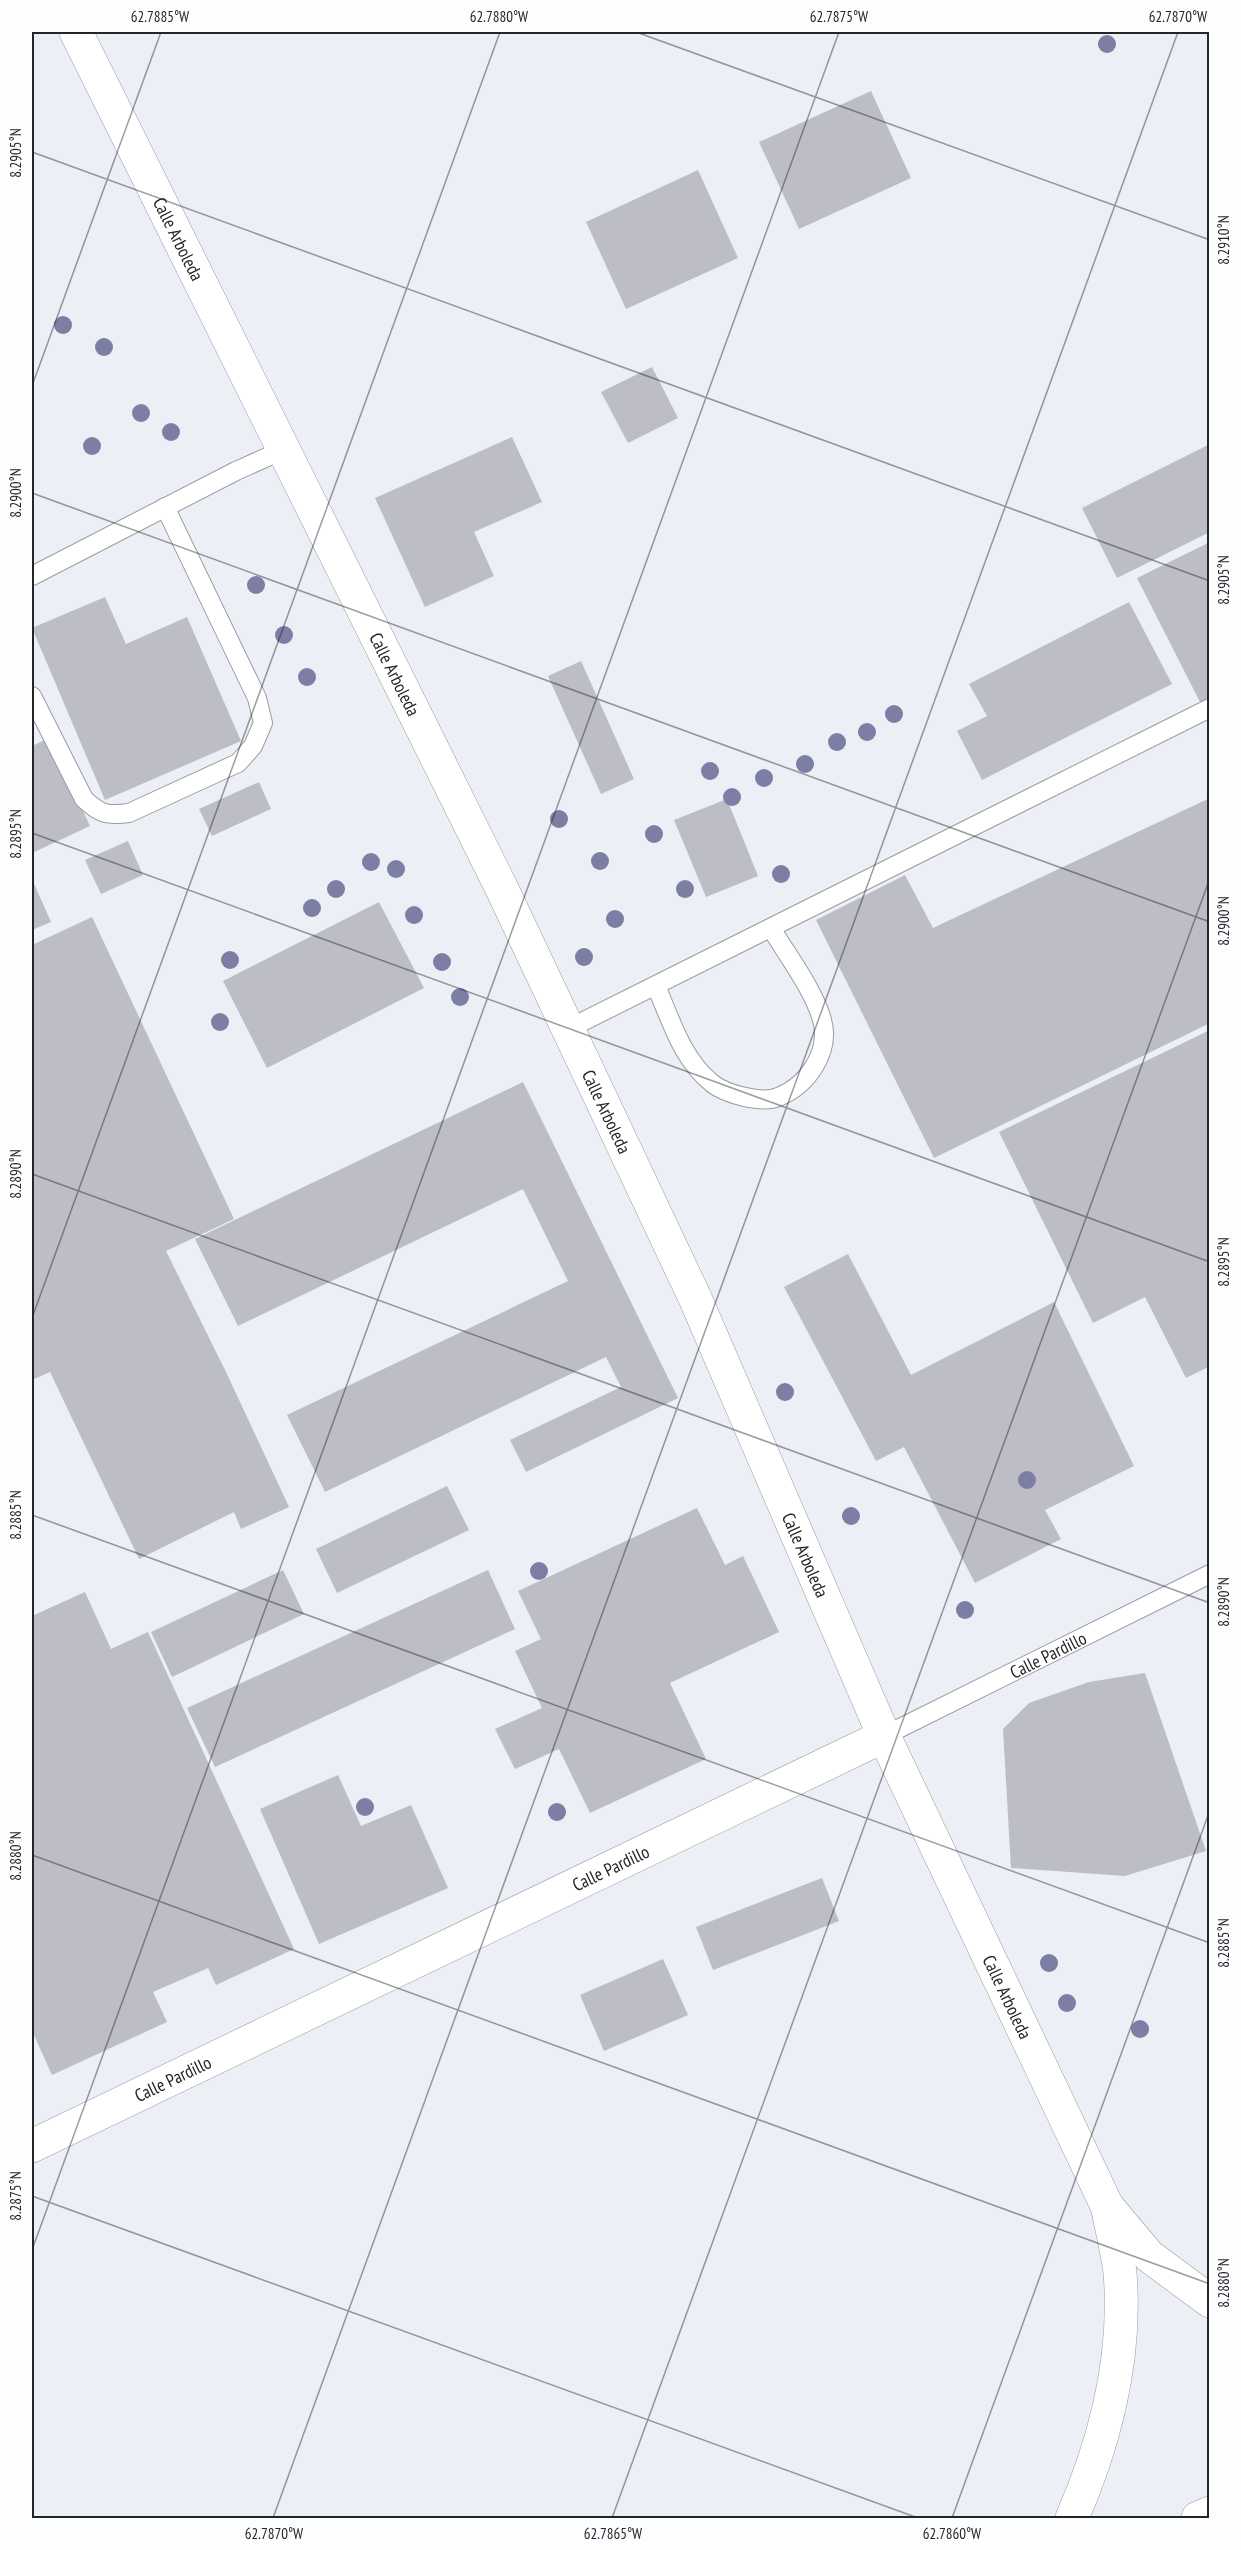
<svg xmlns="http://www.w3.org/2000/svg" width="1241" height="2550" viewBox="0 0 1241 2550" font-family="'PT Sans Narrow',sans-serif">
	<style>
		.building { fill: #bcbdc6 }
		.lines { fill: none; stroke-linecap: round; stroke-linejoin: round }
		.service-casing { stroke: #9a9ba3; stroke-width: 20 }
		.minor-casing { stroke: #9a9ba3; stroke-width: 34 }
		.service { stroke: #fff; stroke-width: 18 }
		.minor { stroke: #fff; stroke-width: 33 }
		.tree { fill: #7d7ea4 }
		.ticks { fill: none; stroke: #242528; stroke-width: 1.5; stroke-opacity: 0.45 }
		.labels { text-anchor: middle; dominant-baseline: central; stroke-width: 4.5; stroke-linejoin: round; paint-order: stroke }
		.street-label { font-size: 18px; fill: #242528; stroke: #fcfdfe }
		.neatline { fill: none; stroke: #242528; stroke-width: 2 }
		.ticks-label { font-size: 15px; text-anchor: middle; fill: #242528 }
	</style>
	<rect width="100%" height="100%" fill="#edeff7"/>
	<g class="building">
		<polygon points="871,91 911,178 799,229 759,142"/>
		<polygon points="698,170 738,258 626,309 586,222"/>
		<polygon points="652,367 678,418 628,443 601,392"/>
		<polygon points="512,437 542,502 474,532 494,576 425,607 375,498"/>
		<polygon points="1210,444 1210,532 1117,578 1082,508"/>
		<polygon points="1210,542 1210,700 1201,704 1137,578"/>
		<polygon points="105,597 126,644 187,617 241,741 105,800 32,628"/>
		<polygon points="1129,602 1172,684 982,780 957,731 987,716 969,684"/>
		<polygon points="581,661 634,779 601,794 548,676"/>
		<polygon points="49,738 90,826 32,853 32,746"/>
		<polygon points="259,782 271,809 212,836 199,809"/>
		<polygon points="1210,798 1210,1023 934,1158 816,920 905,875 933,928"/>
		<polygon points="727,799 758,876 706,897 674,820"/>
		<polygon points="128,841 143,875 101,894 85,860"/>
		<polygon points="32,879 51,922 32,930"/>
		<polygon points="379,902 424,988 267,1068 223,981"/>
		<polygon points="92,917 234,1219 166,1251 226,1372 289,1507 241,1529 234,1512 139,1559 50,1372 32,1380 32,945"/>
		<polygon points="1210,1030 1210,1366 1186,1378 1145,1297 1093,1323 999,1132"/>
		<polygon points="523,1082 678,1398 526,1472 510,1440 621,1387 606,1357 325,1492 287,1415 568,1281 523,1189 238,1326 195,1239"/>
		<polygon points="848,1254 911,1375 1054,1302 1134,1466 1045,1510 1061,1539 975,1583 904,1447 876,1461 784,1287"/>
		<polygon points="447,1486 469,1530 337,1593 316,1549"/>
		<polygon points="697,1508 725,1565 743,1556 779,1632 670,1683 706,1759 590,1813 559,1749 515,1769 495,1729 542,1708 515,1651 541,1639 518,1591"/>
		<polygon points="283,1570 304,1614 172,1677 151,1632"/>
		<polygon points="488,1570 515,1629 215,1767 187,1708"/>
		<polygon points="85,1592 111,1649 148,1632 294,1949 216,1985 208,1968 153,1992 167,2022 52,2075 32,2031 32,1616"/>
		<polygon points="1145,1673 1206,1851 1125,1876 1011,1868 1003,1729 1029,1703 1089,1682"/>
		<polygon points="338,1775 361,1826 411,1805 448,1888 319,1944 260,1809"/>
		<polygon points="822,1878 839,1921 713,1970 696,1927"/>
		<polygon points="663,1959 688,2015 604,2051 580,1995"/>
	</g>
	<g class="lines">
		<g class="service-casing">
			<g id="service">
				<polyline points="32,576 236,471 285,449"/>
				<path d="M32 696 84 799C100 814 107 816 129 813L238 763 253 746 263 723 257 698 165 507"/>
				<path d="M656 986C671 1020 682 1060 713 1084 726 1094 762 1104 778 1097 807 1086 831 1052 822 1020 814 990 787 955 771 928"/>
				<polyline points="568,1029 1210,708"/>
				<path id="s1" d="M884 1736 1210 1574"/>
			</g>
		</g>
		<g class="minor-casing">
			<g id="minor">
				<path id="s2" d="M76 32 502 889 695 1298 884 1736 1107 2206 1149 2256 1210 2301"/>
				<path id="s3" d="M32 2146 884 1736"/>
				<path d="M1072 2518C1105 2442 1127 2357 1120 2273 1118 2253 1112 2231 1108 2210"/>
				<polyline points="1198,2518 1210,2513"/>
			</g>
		</g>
		<use href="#service" class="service"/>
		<use href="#minor" class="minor"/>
	</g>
	<g class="tree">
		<circle cx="1107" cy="44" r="9"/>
		<circle cx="63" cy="325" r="9"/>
		<circle cx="104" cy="347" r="9"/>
		<circle cx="141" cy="413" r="9"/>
		<circle cx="171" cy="432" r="9"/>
		<circle cx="92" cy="446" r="9"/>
		<circle cx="256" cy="585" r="9"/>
		<circle cx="284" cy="635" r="9"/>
		<circle cx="307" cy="677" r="9"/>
		<circle cx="894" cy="714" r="9"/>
		<circle cx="867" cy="732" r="9"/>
		<circle cx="837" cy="742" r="9"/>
		<circle cx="805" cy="764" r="9"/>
		<circle cx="710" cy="771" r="9"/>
		<circle cx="764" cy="778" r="9"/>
		<circle cx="732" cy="797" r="9"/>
		<circle cx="559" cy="819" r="9"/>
		<circle cx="654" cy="834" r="9"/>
		<circle cx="600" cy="861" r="9"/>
		<circle cx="371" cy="862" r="9"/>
		<circle cx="396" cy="869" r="9"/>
		<circle cx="781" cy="874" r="9"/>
		<circle cx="336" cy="889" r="9"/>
		<circle cx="685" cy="889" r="9"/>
		<circle cx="312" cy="908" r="9"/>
		<circle cx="414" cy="915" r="9"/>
		<circle cx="615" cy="919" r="9"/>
		<circle cx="584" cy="957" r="9"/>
		<circle cx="230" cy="960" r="9"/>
		<circle cx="442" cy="962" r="9"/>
		<circle cx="460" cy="997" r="9"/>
		<circle cx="220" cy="1022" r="9"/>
		<circle cx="785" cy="1392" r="9"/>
		<circle cx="1027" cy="1480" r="9"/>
		<circle cx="851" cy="1516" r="9"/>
		<circle cx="539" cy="1571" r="9"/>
		<circle cx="965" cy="1610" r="9"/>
		<circle cx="365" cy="1807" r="9"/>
		<circle cx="557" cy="1812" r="9"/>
		<circle cx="1049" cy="1963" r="9"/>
		<circle cx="1067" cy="2003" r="9"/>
		<circle cx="1140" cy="2029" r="9"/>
	</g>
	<path class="ticks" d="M636 32 1210 240M32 152 1210 581M32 386 161 32M32 493 1210 922M32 833 1210 1262M32 1174 1210 1603M32 1318 500 32M32 1515 1210 1943M32 1855 1210 2284M32 2196 918 2518M32 2250 839 32M273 2518 1178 32M612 2518 1210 878M952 2518 1210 1810"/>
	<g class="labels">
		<g class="street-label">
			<text stroke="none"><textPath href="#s2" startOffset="231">Calle Arboleda</textPath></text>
			<text stroke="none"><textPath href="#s2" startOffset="717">Calle Arboleda</textPath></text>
			<text stroke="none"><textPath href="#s2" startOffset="1203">Calle Arboleda</textPath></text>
			<text stroke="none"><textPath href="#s2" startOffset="1689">Calle Arboleda</textPath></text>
			<text stroke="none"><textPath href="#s1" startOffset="183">Calle Pardillo</textPath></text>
			<text stroke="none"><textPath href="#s3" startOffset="642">Calle Pardillo</textPath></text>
			<text stroke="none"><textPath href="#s2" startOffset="2175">Calle Arboleda</textPath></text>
			<text stroke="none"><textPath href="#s3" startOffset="156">Calle Pardillo</textPath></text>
		</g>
	</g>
	<rect width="1241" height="2550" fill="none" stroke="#fcfdfe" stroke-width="66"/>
	<rect x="33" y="33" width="1175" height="2484" class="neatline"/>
	<g class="ticks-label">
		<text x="160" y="22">62.7885°W</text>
		<text x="499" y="22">62.7880°W</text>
		<text x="839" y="22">62.7875°W</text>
		<text x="1178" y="22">62.7870°W</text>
		<text transform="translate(16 153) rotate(-90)" y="5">8.2905°N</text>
		<text transform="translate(1224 240) rotate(-90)" y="5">8.2910°N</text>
		<text transform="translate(16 493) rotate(-90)" y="5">8.2900°N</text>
		<text transform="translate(1224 580) rotate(-90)" y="5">8.2905°N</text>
		<text transform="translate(16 834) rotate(-90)" y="5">8.2895°N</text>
		<text transform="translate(1224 921) rotate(-90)" y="5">8.2900°N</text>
		<text transform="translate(16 1174) rotate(-90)" y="5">8.2890°N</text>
		<text transform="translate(1224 1262) rotate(-90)" y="5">8.2895°N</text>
		<text transform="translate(16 1515) rotate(-90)" y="5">8.2885°N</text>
		<text transform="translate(1224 1602) rotate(-90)" y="5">8.2890°N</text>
		<text transform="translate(16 1856) rotate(-90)" y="5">8.2880°N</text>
		<text transform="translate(1224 1943) rotate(-90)" y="5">8.2885°N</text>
		<text transform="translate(16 2196) rotate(-90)" y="5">8.2875°N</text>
		<text transform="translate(1224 2283) rotate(-90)" y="5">8.2880°N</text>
		<text x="274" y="2539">62.7870°W</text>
		<text x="613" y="2539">62.7865°W</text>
		<text x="952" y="2539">62.7860°W</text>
	</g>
</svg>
